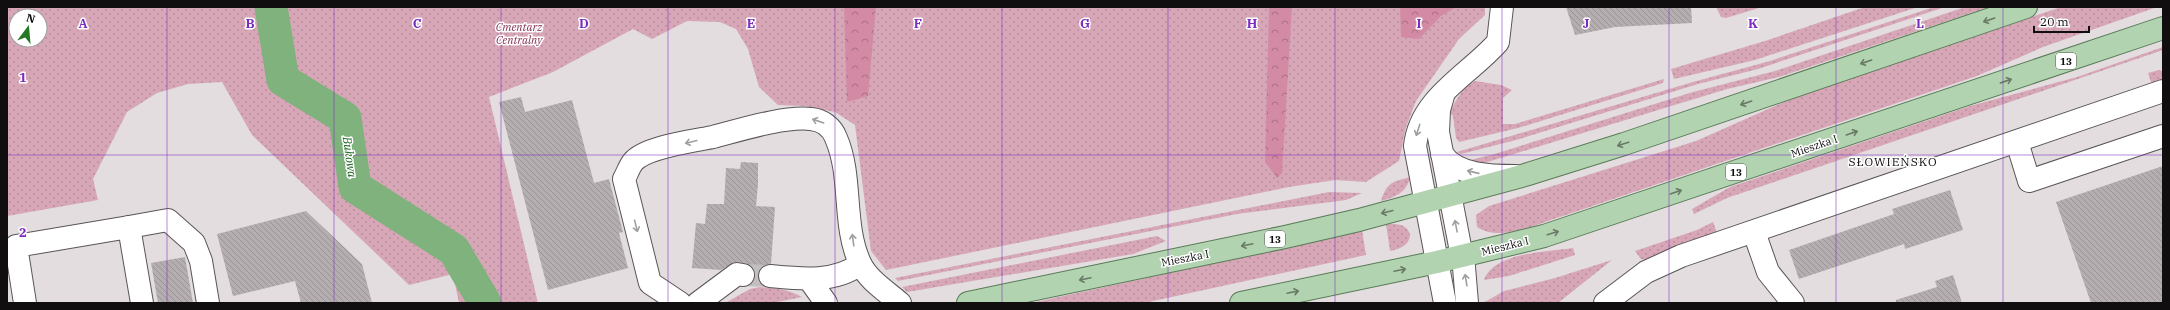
<svg xmlns="http://www.w3.org/2000/svg" width="2170" height="310" viewBox="0 0 2170 310" font-family="'IBM Plex Serif',serif">
	<style>
		.grass { fill: url(#grass-dots); fill-rule: evenodd }
		.forest { fill: url(#forest-crowns) }
		.lines { fill: none; stroke-linecap: round; stroke-linejoin: round }
		.river { stroke: #7fb27d; stroke-width: 33 }
		.building { fill: url(#building-back-hatch) }
		.minor-tunnel { stroke: #c3bec0; stroke-width: 22; stroke-dasharray: 22 11; stroke-linecap: butt }
		.minor-casing { stroke: #5a5556; stroke-width: 24 }
		.major-casing { stroke: #587b56; stroke-width: 24 }
		.minor { stroke: #fff; stroke-width: 22 }
		.major { stroke: #b2d3b0; stroke-width: 22 }
		.oneway { stroke: #697a67 }
		.oneway2 { stroke: #9f9f9f }
		.grid { fill: none; stroke: #7b2cbf; stroke-width: 1; stroke-opacity: 0.55 }
		.labels { text-anchor: middle; dominant-baseline: central; stroke-width: 3; stroke-linejoin: round; paint-order: stroke }
		.shield { fill: #fff; stroke: #585656; stroke-width: 1 }
		.shield-label { font-size: 10px; font-weight: bold; fill: #100e0e }
		.park-label { font-size: 11px; font-style: italic; fill: #863155; stroke: #fff }
		.street-label { font-size: 11px; fill: #100e0e; stroke: #fff }
		.water-label { font-size: 12px; font-style: italic; fill: #18601b; stroke: #fff }
		.neighbourhood-label { font-size: 12px; letter-spacing: 1px; fill: #100e0e; stroke: #fff }
		.grid-label { font-size: 13px; text-anchor: middle; font-weight: bold; fill: #7b2cbf; stroke: #fff; stroke-width: 3; stroke-linejoin: round; paint-order: stroke }
	</style>
	<defs>
		<pattern id="grass-dots" width="8" height="8" patternUnits="userSpaceOnUse"><rect width="8" height="8" fill="#d7a7b7"/><path d="M2 2h.1M6 6h.1" fill="none" stroke="#b88f9c" stroke-width="1.8" stroke-linecap="round"/></pattern>
		<pattern id="forest-crowns" width="20" height="18" patternUnits="userSpaceOnUse"><rect width="20" height="18" fill="#d38ba5"/><path d="M2 6a3 3 0 1 1 6 0M12 15a3 3 0 1 1 6 0" fill="none" stroke="#aa7085"/></pattern>
		<pattern id="building-back-hatch" width="6" height="6" patternUnits="userSpaceOnUse"><rect width="6" height="6" fill="#b4aeb0"/><path d="M-1 5l2 2M0 0l6 6M5-1l2 2" fill="none" stroke="#9a9496"/></pattern>
	</defs>
	<rect width="100%" height="100%" fill="#e3dddf"/>
	<g class="grass">
		<path d="M7 7H1485V15L1459 39 1416 101 1406 127 1399 161 1366 182 1335 180 1289 187 886 270 871 251 855 125 835 112 805 106 778 105 759 87 748 49 736 29 720 22 687 21 652 39 633 29 553 72 489 97 538 303H459L453 274 409 285 252 135 222 82 188 84 157 93 127 112 93 179 98 200 7 216ZM16 16H40V40H16Z"/>
		<polygon points="1716,7 1762,7 1726,18 1721,17"/>
		<polygon points="1865,7 1918,7 1755,60 1674,79 1671,69 1765,41"/>
		<polygon points="1934,7 1945,7 1758,69 1698,84 1516,140 1461,154 1457,152 1693,82 1770,61"/>
		<polygon points="1965,7 1989,7 1779,77 1727,89 1481,164 1467,161 1498,153 1693,92 1775,71"/>
		<path d="M2061 7H2157L2043 47 1977 76 1563 216C1539 223 1501 243 1477 227L1476 215 1489 206 1696 141 1793 98Z"/>
		<polygon points="2163,47 2163,50 1727,198 1694,214 1692,209 1730,187 1970,106 2077,77"/>
		<polygon points="2159,70 2163,71 2163,82 2152,85 2148,73"/>
		<polygon points="1664,79 1663,83 1518,128 1459,142 1456,138 1453,116 1449,112 1464,88 1475,81 1501,85 1512,90 1503,98 1503,124 1515,124"/>
		<path d="M1410 177C1407 192 1396 197 1381 201 1387 182 1392 182 1410 177Z"/>
		<polygon points="1329,192 1362,193 1346,200 1237,214 898,281 895,278"/>
		<polygon points="1713,222 1717,233 1646,260 1641,259 1635,251 1697,230"/>
		<path d="M1386 224C1396 224 1406 223 1410 234 1410 245 1400 249 1390 251Z"/>
		<polygon points="1362,230 1366,255 1144,303 1031,303 1299,245"/>
		<polygon points="1157,236 1166,241 1133,254 907,292 902,287"/>
		<path d="M1573 248 1575 255 1509 276 1484 280C1494 252 1548 252 1573 248Z"/>
		<polygon points="1612,260 1558,303 1483,303 1504,291 1555,278"/>
		<path d="M760 287C776 288 788 289 802 297L773 303H725L750 289Z"/>
	</g>
	<g class="forest">
		<polygon points="844,7 876,7 868,96 847,102"/>
		<polygon points="1269,7 1292,7 1282,173 1277,178 1265,162"/>
		<polygon points="1400,7 1456,7 1441,16 1419,39 1401,37"/>
	</g>
	<g class="lines">
		<polyline class="river" points="271,7 283,80 345,118 355,187 454,250 485,303"/>
	</g>
	<g class="building">
		<polygon points="1566,7 1691,7 1692,23 1615,27 1575,35"/>
		<polygon points="521,97 525,112 572,100 594,183 609,179 623,232 619,233 628,268 548,290 499,102"/>
		<polygon points="741,162 758,163 758,184 756,206 775,207 771,264 765,265 760,268 758,274 758,280 754,280 755,270 751,265 745,263 734,262 721,270 692,268 696,223 705,224 707,204 724,204 726,168 740,169"/>
		<polygon points="2163,166 2163,303 2091,303 2056,202"/>
		<polygon points="1950,190 1963,230 1905,249 1904,244 1799,279 1789,250 1894,214 1892,209"/>
		<polygon points="306,211 362,264 372,303 301,303 295,281 233,296 217,234"/>
		<polygon points="185,257 193,303 158,303 151,263"/>
		<polygon points="1953,275 1962,303 1896,303 1896,300 1937,287 1935,281"/>
	</g>
	<g class="lines">
		<polyline class="minor-tunnel" points="743,275 770,276"/>
		<g class="minor-casing">
			<g id="minor">
				<polyline points="1443,96 1439,110 1438,132 1464,267 1467,303"/>
				<polyline points="2017,142 2029,181 2163,136"/>
				<path d="M1442 154C1457 176 1492 176 1516 176"/>
				<polyline points="129,227 168,220 194,243 201,261 208,303"/>
				<polyline points="1754,232 1768,272 1793,303"/>
				<path d="M770 276C801 279 835 283 860 264"/>
				<polyline points="809,279 826,303"/>
				<polyline points="25,303 16,246 129,227 142,303"/>
				<path d="M680 303 650 283 624 179C627 174 629 167 633 162 645 147 693 141 713 137 740 130 784 116 811 119 822 120 832 127 836 138 853 177 842 224 860 263 868 280 886 291 900 303"/>
				<polyline points="698,303 737,274 743,275"/>
				<path d="M1445 303 1415 146C1420 98 1469 75 1498 42L1502 7"/>
				<polyline points="1605,303 1646,272 1681,256 2163,91"/>
			</g>
		</g>
		<g class="major-casing">
			<g id="major">
				<polyline points="968,303 1285,237 1359,220 1525,175 1624,144 2026,7"/>
				<polyline points="1241,303 1437,262 1544,236 2163,28"/>
			</g>
		</g>
		<use href="#minor" class="minor"/>
		<use href="#major" class="major"/>
	</g>
	<defs><path id="oneway-shaft" d="M-6 0H5M1.5-3L5.5 0L1.5 3" fill="none" stroke-width="1.6" stroke-linecap="round" stroke-linejoin="round"/></defs>
	<g class="oneway">
		<use href="#oneway-shaft" transform="translate(1989 20) rotate(161)"/>
		<use href="#oneway-shaft" transform="translate(1866 62) rotate(161)"/>
		<use href="#oneway-shaft" transform="translate(2006 81) rotate(-19)"/>
		<use href="#oneway-shaft" transform="translate(1746 103) rotate(161)"/>
		<use href="#oneway-shaft" transform="translate(1852 133) rotate(-19)"/>
		<use href="#oneway-shaft" transform="translate(1623 144) rotate(162)"/>
		<use href="#oneway-shaft" transform="translate(1676 192) rotate(-19)"/>
		<use href="#oneway-shaft" transform="translate(1387 212) rotate(166)"/>
		<use href="#oneway-shaft" transform="translate(1553 233) rotate(-17)"/>
		<use href="#oneway-shaft" transform="translate(1247 245) rotate(168)"/>
		<use href="#oneway-shaft" transform="translate(1400 270) rotate(-12)"/>
		<use href="#oneway-shaft" transform="translate(1085 279) rotate(168)"/>
		<use href="#oneway-shaft" transform="translate(1293 292) rotate(-12)"/>
	</g>
	<g class="oneway2">
		<use href="#oneway-shaft" transform="translate(818 121) rotate(-161)"/>
		<use href="#oneway-shaft" transform="translate(1418 130) rotate(108)"/>
		<use href="#oneway-shaft" transform="translate(691 142) rotate(166)"/>
		<use href="#oneway-shaft" transform="translate(1473 172) rotate(-167)"/>
		<use href="#oneway-shaft" transform="translate(636 226) rotate(76)"/>
		<use href="#oneway-shaft" transform="translate(1456 226) rotate(-101)"/>
		<use href="#oneway-shaft" transform="translate(853 240) rotate(-98)"/>
		<use href="#oneway-shaft" transform="translate(1466 280) rotate(-99)"/>
	</g>
	<path class="grid" d="M167 7V303M334 7V303M501 7V303M668 7V303M835 7V303M1002 7V303M1168 7V303M1335 7V303M1502 7V303M1669 7V303M1836 7V303M2003 7V303M7 155H2163"/>
	<g class="labels">
		<g class="shield">
			<rect x="2056" y="53" width="20" height="16" rx="3"/>
			<rect x="1726" y="164" width="20" height="16" rx="3"/>
			<rect x="1265" y="231" width="20" height="16" rx="3"/>
		</g>
		<g class="shield-label">
			<text x="2066" y="61">13</text>
			<text x="1736" y="172">13</text>
			<text x="1275" y="239">13</text>
		</g>
		<g class="park-label">
			<text x="519" y="27">Cmentarz<tspan x="519" dy="13">Centralny</tspan></text>
		</g>
		<g class="street-label">
			<text transform="translate(1814 146) rotate(-19)">Mieszka I</text>
			<text transform="translate(1505 246) rotate(-14)">Mieszka I</text>
			<text transform="translate(1185 258) rotate(-11)">Mieszka I</text>
		</g>
		<g class="water-label">
			<text transform="translate(350 157) rotate(82)">Bukowa</text>
		</g>
		<g class="neighbourhood-label">
			<text x="1893" y="161">SŁOWIEŃSKO</text>
		</g>
	</g>
	<g class="grid-label">
		<text x="83" y="28">A</text>
		<text x="250" y="28">B</text>
		<text x="417" y="28">C</text>
		<text x="584" y="28">D</text>
		<text x="751" y="28">E</text>
		<text x="918" y="28">F</text>
		<text x="1085" y="28">G</text>
		<text x="1252" y="28">H</text>
		<text x="1419" y="28">I</text>
		<text x="1586" y="28">J</text>
		<text x="1753" y="28">K</text>
		<text x="1920" y="28">L</text>
		<text x="23" y="82">1</text>
		<text x="23" y="237">2</text>
	</g>
	<rect width="2170" height="310" fill="none" stroke="#100e0e" stroke-width="16"/>
	<g transform="translate(28 28) rotate(16)"><circle r="19" fill="#ffffff" stroke="#9f9f9f"/>
	<path d="M0-3L7 15L0 10L-7 15Z" fill="#227825"/>
	<text y="-6" font-size="11" font-weight="bold" text-anchor="middle" fill="#100e0e">N</text>
	</g>
	<path d="M2034 26v6h55v-6" fill="none" stroke="#100e0e" stroke-width="2"/>
	<text x="2040" y="26" font-size="12" fill="#100e0e" stroke="#ffffff" stroke-width="3" paint-order="stroke">20 m</text>
</svg>
